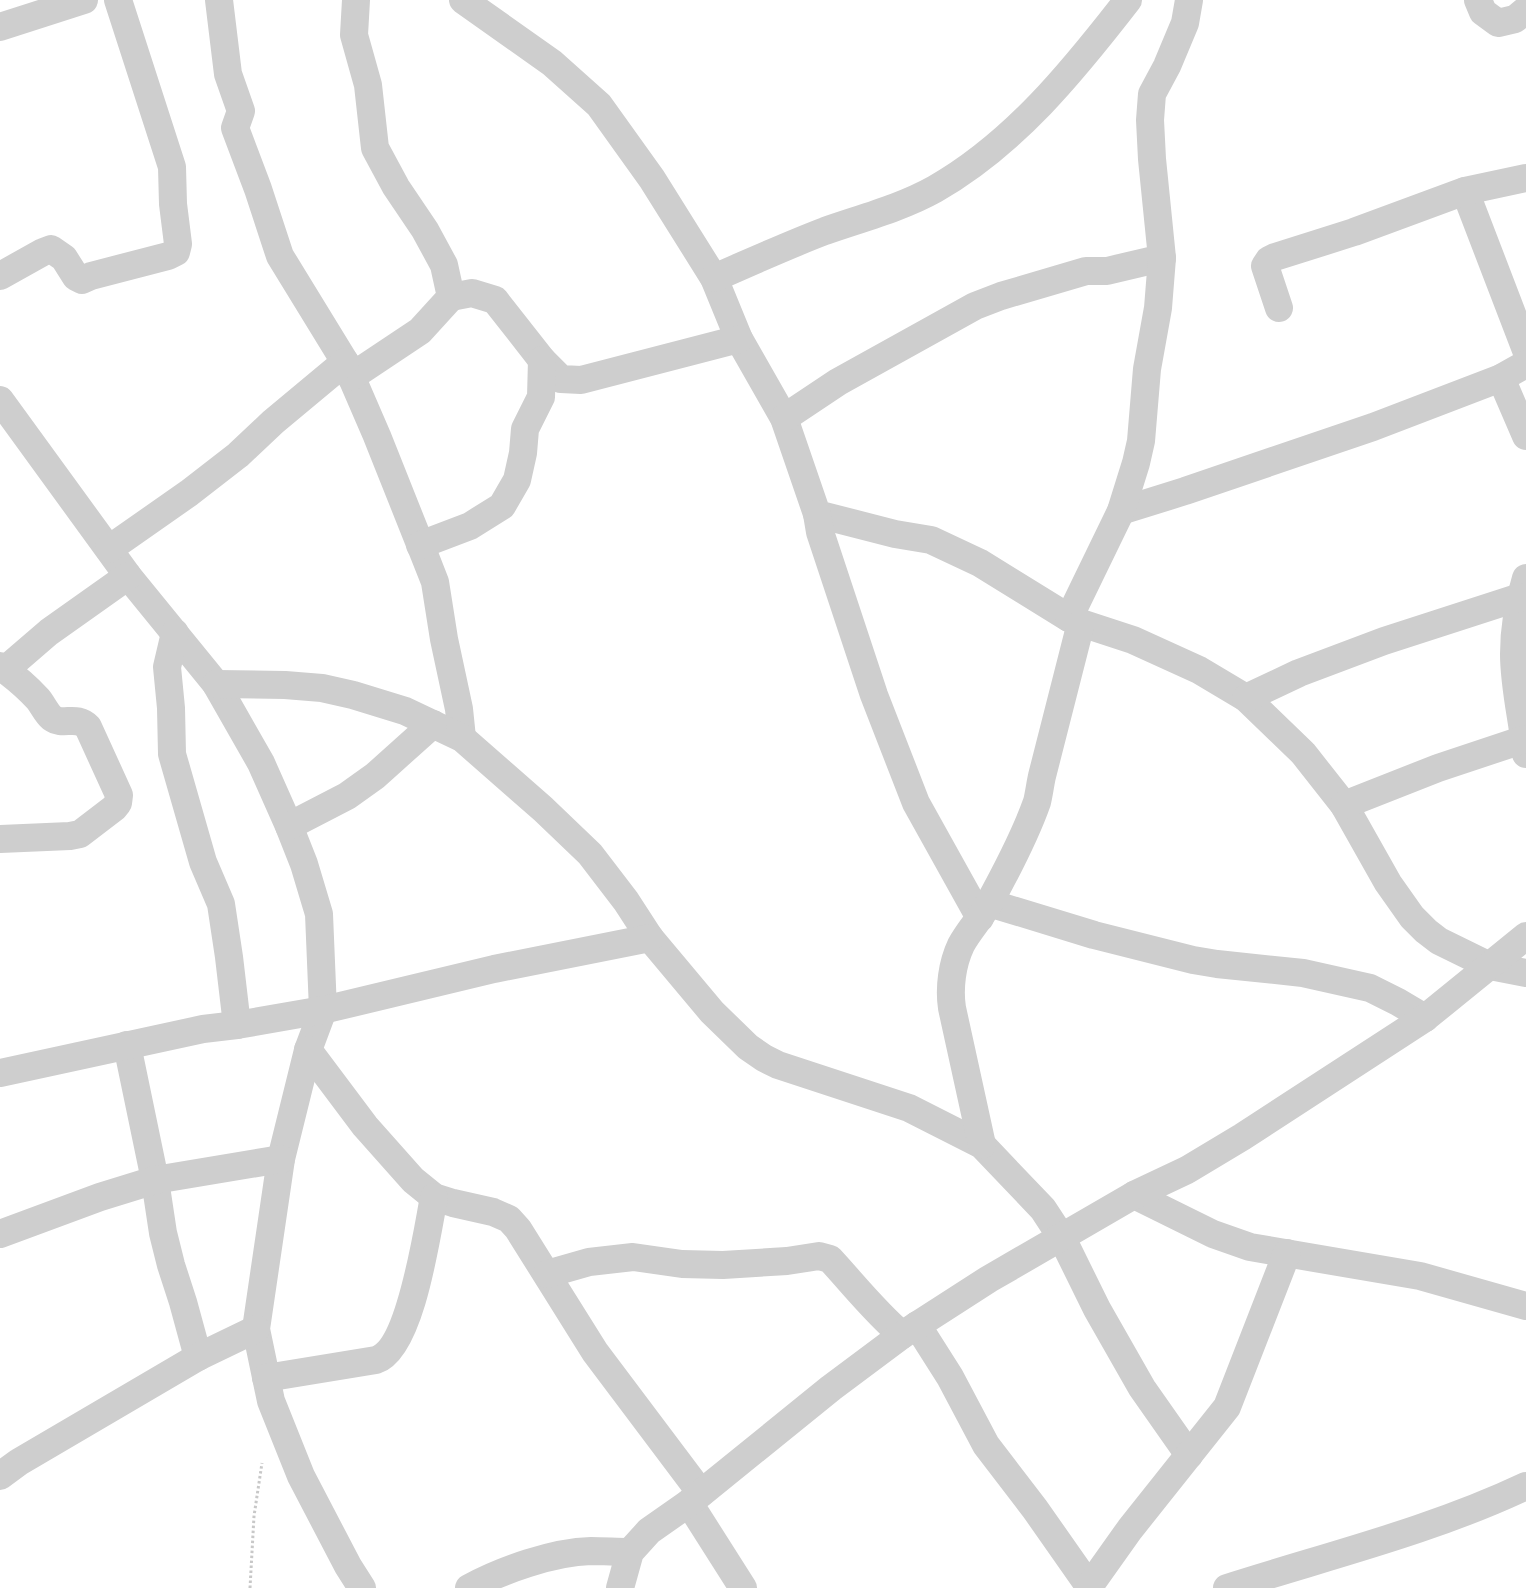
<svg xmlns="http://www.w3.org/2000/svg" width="1526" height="1588" viewBox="0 0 1526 1588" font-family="Signika,sans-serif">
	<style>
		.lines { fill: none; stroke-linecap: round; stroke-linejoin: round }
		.path { stroke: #c8c8c8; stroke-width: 3; stroke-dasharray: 2.5 2.5; stroke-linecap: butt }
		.minor { stroke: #cecece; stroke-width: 28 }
	</style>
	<rect width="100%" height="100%" fill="#fff"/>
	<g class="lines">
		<polyline class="path" points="250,1588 254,1516 262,1463"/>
		<g class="minor">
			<polyline points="219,0 228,74 241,111 235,128 258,189 280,256 345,362 377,436 424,554 435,582 444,639 459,709 462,738"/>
			<polyline points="463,0 552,63 599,105 652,179 714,278 739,339 784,418 817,514 895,534 931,540 980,563 1069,618 1081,623 1133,640 1199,670 1246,698 1303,753 1344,805 1388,883 1412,917 1426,931 1439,941 1490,966 1526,973"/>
			<polyline points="1478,0 1483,12 1498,23 1515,19 1526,10"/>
			<polyline points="0,27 84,0"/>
			<polyline points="1465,191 1526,350"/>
			<polyline points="0,276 43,252 51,249 64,258 76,277 82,280 91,276 168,256 176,252 178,244 173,204 172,167 118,0"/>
			<path d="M714 278C751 262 788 245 825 231 862 218 901 208 935 189 1014 144 1073 71 1128 0"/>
			<polyline points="451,297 472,293 495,300 542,360 561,379 581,380 739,339"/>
			<polyline points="1279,308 1265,266 1269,260 1275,257 1354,232 1465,191 1526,178"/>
			<polyline points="351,377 420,331 451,297 444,265 425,230 396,187 375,148 368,85 354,35 356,0"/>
			<polyline points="1501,378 1526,436"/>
			<polyline points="0,400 128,576 216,684 261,763 289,826 304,864 319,914 323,1010 308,1050 281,1159 256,1329 271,1401 301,1476 348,1566 362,1588"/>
			<polyline points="784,418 838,382 975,306 1001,296 1086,271 1107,271 1162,258"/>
			<polyline points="1121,511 1185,491 1373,427 1501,378 1526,364"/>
			<polyline points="817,514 820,532 874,695 916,803 980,918"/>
			<polyline points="420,545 470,526 502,506 517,480 523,453 525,429 541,397 542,360"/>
			<polyline points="109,549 189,493 238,455 273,422 345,362"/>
			<path d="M1526 578C1519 601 1514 630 1514 654 1514 688 1523 721 1526 754"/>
			<polyline points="1069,618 1121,511 1136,463 1141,441 1147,369 1158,308 1162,258 1152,159 1150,120 1152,94 1167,66 1185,23 1189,0"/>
			<polyline points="175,633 167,667 171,708 172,754 203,862 221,904 229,957 237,1025"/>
			<path d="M0 666C14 676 27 687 38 699 43 705 46 713 52 718 63 726 77 715 88 727L119 795 118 803 114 808 80 834 70 836 0 839"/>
			<polyline points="5,670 49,632 128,576"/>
			<polyline points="216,684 285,685 322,688 353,695 405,711 462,738 543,809 590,854 626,901 650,938 712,1012 748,1047 764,1058 778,1065 909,1108 982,1145 1043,1209 1062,1238 1097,1309 1142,1388 1189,1455"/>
			<polyline points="1246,698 1299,673 1384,641 1520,597 1526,598"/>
			<polyline points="1344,805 1438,768 1525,739"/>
			<polyline points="289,826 347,796 375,776 433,724"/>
			<polyline points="989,903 1094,935 1193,960 1217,964 1303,973 1370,988 1398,1002 1425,1018"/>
			<polyline points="127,1045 155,1180 163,1233 171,1265 183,1302 198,1357"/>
			<polyline points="308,1050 365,1126 413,1180 434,1197 453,1203 493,1212 509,1219 518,1229 595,1352 701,1493"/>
			<polyline points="0,1073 203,1029 237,1025 323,1010 494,969 650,938"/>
			<path d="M982 1145 952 1008C949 988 952 964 961 945 969 930 981 918 989 903 1006 872 1025 836 1037 802 1039 794 1040 785 1042 776L1081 623"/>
			<polyline points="1134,1195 1213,1234 1250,1247 1420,1276 1526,1306"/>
			<polyline points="0,1234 100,1197 155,1180 281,1159"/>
			<path d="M547 1274 589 1262 633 1257 682 1264 723 1265 787 1261 819 1256 830 1259C854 1285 875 1312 902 1335"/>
			<polyline points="917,1325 950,1377 986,1445 1035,1509 1089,1586"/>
			<path d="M266 1378 376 1360C411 1349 427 1232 434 1197"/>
			<polyline points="0,1476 19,1462 198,1357 256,1329"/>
			<polyline points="689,1503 743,1588"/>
			<path d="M469 1588C502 1570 553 1552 591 1551 604 1551 617 1552 630 1552"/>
			<polyline points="620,1588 630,1552 649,1531 689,1503 831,1388 902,1335 989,1279 1134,1195 1187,1170 1242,1137 1425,1018 1526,936"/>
			<polyline points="1088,1588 1130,1529 1227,1407 1287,1253"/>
			<path d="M1227 1588C1327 1556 1431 1531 1526 1486"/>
		</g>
	</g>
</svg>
